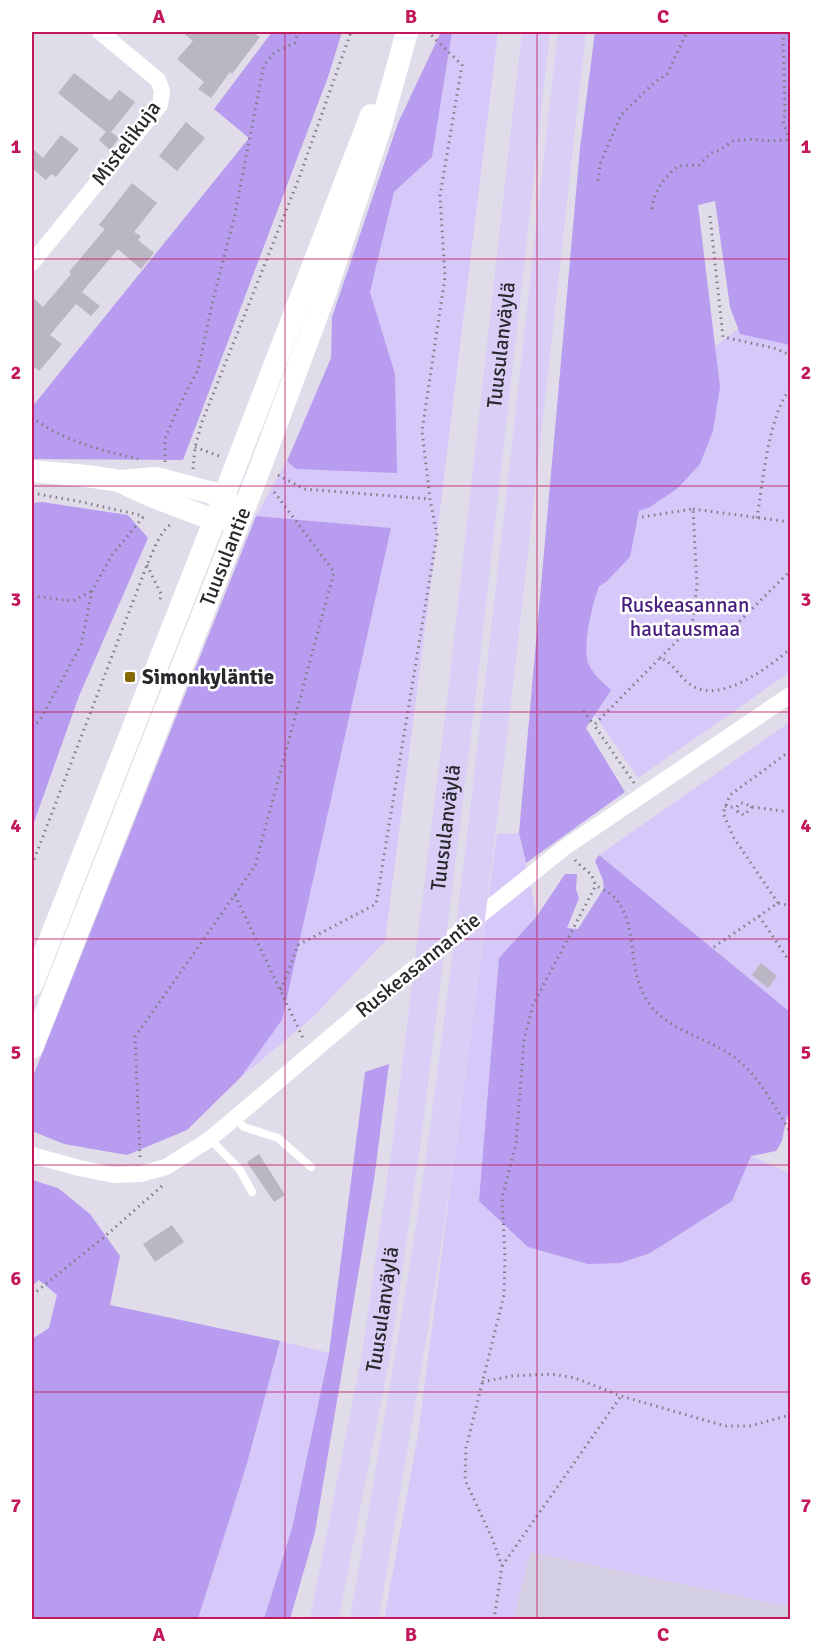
<svg xmlns="http://www.w3.org/2000/svg" width="822" height="1651" viewBox="0 0 822 1651" font-family="Signika,sans-serif">
	<style>
		.built { fill: #d4cee2 }
		.green { fill: #d6c8f8 }
		.forest { fill: #b79cf0 }
		.building { fill: #bab6c3 }
		.lines { fill: none; stroke-linecap: round; stroke-linejoin: round }
		.path { stroke: #807d86; stroke-width: 3; stroke-dasharray: 1.5 4.5; stroke-linecap: butt }
		.lane { stroke: #fff; stroke-width: 8 }
		.street { stroke: #fff; stroke-width: 16 }
		.secondary { stroke: #fff; stroke-width: 22 }
		.highway { stroke: #d9cef5; stroke-width: 28 }
		.grid { fill: none; stroke: #c2185b; stroke-width: 1.5; stroke-opacity: 0.55 }
		.poi-dot { fill: #866802; stroke: #fff; stroke-width: 2 }
		.labels { text-anchor: middle; dominant-baseline: central; stroke-width: 5; stroke-linejoin: round; paint-order: stroke }
		.street-label { font-size: 21px; fill: #29282d; stroke: #fff }
		.park-label { font-size: 21px; fill: #481e7e; stroke: #fff }
		.poi-label { font-size: 21px; font-weight: bold; fill: #29282d; stroke: #fff; text-anchor: start }
		.neatline { fill: none; stroke: #c2185b; stroke-width: 2 }
		.grid-label { font-size: 20px; text-anchor: middle; font-weight: bold; fill: #c2185b }
	</style>
	<rect width="100%" height="100%" fill="#e0dce9"/>
	<polygon class="built" points="530,1552 790,1607 790,1620 514,1620"/>
	<g class="green">
		<polygon points="452,32 498,32 437,535 385,941 313,1017 240,1078 282,1019 390,528 256,516 287,461 296,469 395,374 370,292 394,192 432,157"/>
		<polygon points="790,293 790,672 638,778 569,677 609,451 680,373 780,297"/>
		<polygon points="790,722 790,1012 599,855"/>
		<polygon points="519,833 537,916 499,958 650,1253 731,1201 751,1156 790,1173 790,1607 530,1552 514,1619 384,1620 418,1435 497,834"/>
		<polygon points="280,1341 329,1353 292,1528 264,1619 198,1620 246,1467"/>
	</g>
	<g class="forest">
		<polygon points="272,32 342,32 328,77 183,460 32,459 32,407 249,138 214,109"/>
		<polygon points="441,32 452,32 432,157 394,192 370,292 395,374 397,473 296,469 287,461 331,358 332,317 398,123"/>
		<path d="M595 32H790V345L740 334 730 307 715 201 698 205 720 387 713 431 700 464 678 488 650 507 639 511 630 557 606 582 599 586C593 602 581 649 589 665 594 675 603 683 611 690L586 728 625 792 526 863 519 833 580 148Z"/>
		<polygon points="42,502 128,515 148,538 79,696 32,828 32,503"/>
		<polygon points="256,516 391,528 282,1020 240,1078 187,1130 127,1155 64,1144 32,1131 32,1079"/>
		<polygon points="599,855 790,1012 790,1117 787,1116 782,1141 776,1151 751,1156 732,1201 650,1253 620,1263 588,1264 528,1247 479,1201 499,958 537,916 565,874 577,874 576,889 579,898 567,928 578,929 604,888 603,880 595,861"/>
		<polygon points="389,1064 374,1180 315,1532 290,1619 264,1619 292,1528 329,1353 365,1072"/>
		<polygon points="32,1180 58,1188 90,1214 120,1256 110,1305 280,1341 246,1467 198,1619 32,1619 32,1339 49,1328 57,1295 39,1280 32,1286"/>
	</g>
	<g class="building">
		<polygon points="182,32 253,32 260,37 232,74 230,72 211,98 198,89 204,82 177,59 193,41"/>
		<polygon points="74,73 110,101 119,90 135,102 111,132 119,138 110,150 99,140 106,132 58,93"/>
		<polygon points="186,122 205,138 177,171 159,156"/>
		<polygon points="61,135 79,149 56,177 51,174 46,180 32,168 32,148 43,158"/>
		<polygon points="132,183 157,203 134,232 141,236 138,240 154,253 141,269 118,249 82,292 100,306 91,316 76,304 50,335 62,344 39,371 32,365 32,297 43,307 71,274 69,272 105,229 99,225"/>
		<polygon points="761,963 777,976 768,988 752,975"/>
		<polygon points="259,1154 285,1195 274,1202 247,1162"/>
		<polygon points="172,1225 184,1242 155,1262 143,1244"/>
	</g>
	<g class="lines">
		<g class="path">
			<polyline points="783,32 785,113 783,121 790,142"/>
			<polyline points="598,181 600,164 621,115 655,82 667,74 687,32"/>
			<path d="M652 209C654 190 664 178 678 166L699 165 711 153 720 150 733 141 754 139 764 141 790 140"/>
			<polyline points="710,216 723,337 774,348 790,355"/>
			<path d="M32 417C62 441 101 450 138 459"/>
			<polyline points="195,447 219,456"/>
			<polyline points="165,462 165,439 176,412 198,370 213,300 234,219 264,65 275,52 295,43 298,32"/>
			<polyline points="193,469 195,447 202,422 299,178 351,32"/>
			<polyline points="278,475 304,489 429,499"/>
			<polyline points="32,493 77,501 144,516"/>
			<polyline points="693,509 790,522"/>
			<polyline points="642,517 693,509 697,585 692,626"/>
			<path d="M757 518C763 482 768 417 790 389"/>
			<polyline points="147,565 161,594 160,602"/>
			<polyline points="32,596 73,601 92,591"/>
			<polyline points="660,658 692,626 721,631 735,626 790,571"/>
			<polyline points="583,711 594,725"/>
			<polyline points="32,727 40,720 81,645 92,591 112,555 144,516"/>
			<path d="M634 783 594 725 660 658C673 662 680 678 691 685 720 705 769 667 790 649"/>
			<polyline points="725,806 736,808"/>
			<polyline points="752,807 744,815 738,812 736,808 740,803 744,803 752,807 790,812"/>
			<path d="M575 860C580 866 588 871 592 876 593 879 594 882 596 885 599 888 604 890 608 892 617 898 622 907 626 917 636 947 630 978 650 1005 671 1031 702 1036 728 1053 758 1072 771 1102 790 1131"/>
			<path d="M32 865 147 565C153 552 159 533 171 524"/>
			<polyline points="235,895 303,1038"/>
			<polyline points="778,903 734,838 723,813 730,795 790,751"/>
			<polyline points="759,916 790,962"/>
			<polyline points="714,947 778,903 790,906"/>
			<polyline points="281,990 298,945 376,904 437,535 430,499 422,431 445,277 440,196 462,65 428,32"/>
			<polyline points="140,1157 135,1037 255,866 334,572 272,489"/>
			<polyline points="32,1295 103,1238 162,1186"/>
			<polyline points="482,1382 512,1376 552,1374 575,1378 621,1396 725,1426 750,1426 790,1415"/>
			<polyline points="502,1566 621,1396"/>
			<polyline points="494,1620 502,1566 492,1538 465,1480 466,1448 504,1295 505,1257 502,1198 516,1144 524,1040 533,1005 596,885"/>
		</g>
		<g class="lane">
			<polyline points="234,1117 244,1127 278,1138 311,1167"/>
			<polyline points="210,1139 240,1170 252,1192"/>
		</g>
		<g class="street">
			<polyline points="32,263 160,105 162,91 158,80 100,32"/>
			<polyline points="32,1155 79,1168 113,1175 141,1174 166,1167 210,1139 362,1010 564,848 790,695"/>
		</g>
		<g class="secondary">
			<polyline points="32,471 87,476 120,481 156,478 224,496 232,506"/>
			<polyline points="121,482 151,496 214,520 228,518"/>
			<polyline points="32,985 224,496 371,115"/>
			<path id="s1" d="M32 1048 259 471 324 297 380 129 407 32"/>
		</g>
		<g class="highway">
			<path id="s2" d="M324 1620 376 1355 407 1139 461 702 536 32"/>
			<path d="M364 1620C391 1461 420 1302 442 1143 492 773 530 402 572 32"/>
		</g>
	</g>
	<path class="grid" d="M285 32V1620M537 32V1620M32 259H790M32 486H790M32 712H790M32 939H790M32 1165H790M32 1392H790"/>
	<rect class="poi-dot" x="124" y="671" width="12" height="12" rx="3"/>
	<g class="labels">
		<g class="street-label">
			<text transform="translate(126 143) rotate(-53)">Mistelikuja</text>
			<text stroke="none"><textPath href="#s2" startOffset="1288">Tuusulanväylä</textPath></text>
			<text stroke="none"><textPath href="#s1" startOffset="528">Tuusulantie</textPath></text>
			<text stroke="none"><textPath href="#s2" startOffset="802">Tuusulanväylä</textPath></text>
			<text transform="translate(418 965) rotate(-39)">Ruskeasannantie</text>
			<text stroke="none"><textPath href="#s2" startOffset="316">Tuusulanväylä</textPath></text>
		</g>
		<g class="park-label">
			<text x="685" y="605">Ruskeasannan<tspan x="685" dy="24">hautausmaa</tspan></text>
		</g>
		<g class="poi-label">
			<text x="142" y="677">Simonkyläntie</text>
		</g>
	</g>
	<rect width="822" height="1651" fill="none" stroke="#ffffff" stroke-width="66"/>
	<rect x="33" y="33" width="756" height="1585" class="neatline"/>
	<g class="grid-label">
		<text x="159" y="23">A</text>
		<text x="411" y="23">B</text>
		<text x="663" y="23">C</text>
		<text x="16" y="153">1</text>
		<text x="806" y="153">1</text>
		<text x="16" y="379">2</text>
		<text x="806" y="379">2</text>
		<text x="16" y="606">3</text>
		<text x="806" y="606">3</text>
		<text x="16" y="832">4</text>
		<text x="806" y="832">4</text>
		<text x="16" y="1059">5</text>
		<text x="806" y="1059">5</text>
		<text x="16" y="1285">6</text>
		<text x="806" y="1285">6</text>
		<text x="16" y="1512">7</text>
		<text x="806" y="1512">7</text>
		<text x="159" y="1641">A</text>
		<text x="411" y="1641">B</text>
		<text x="663" y="1641">C</text>
	</g>
</svg>
